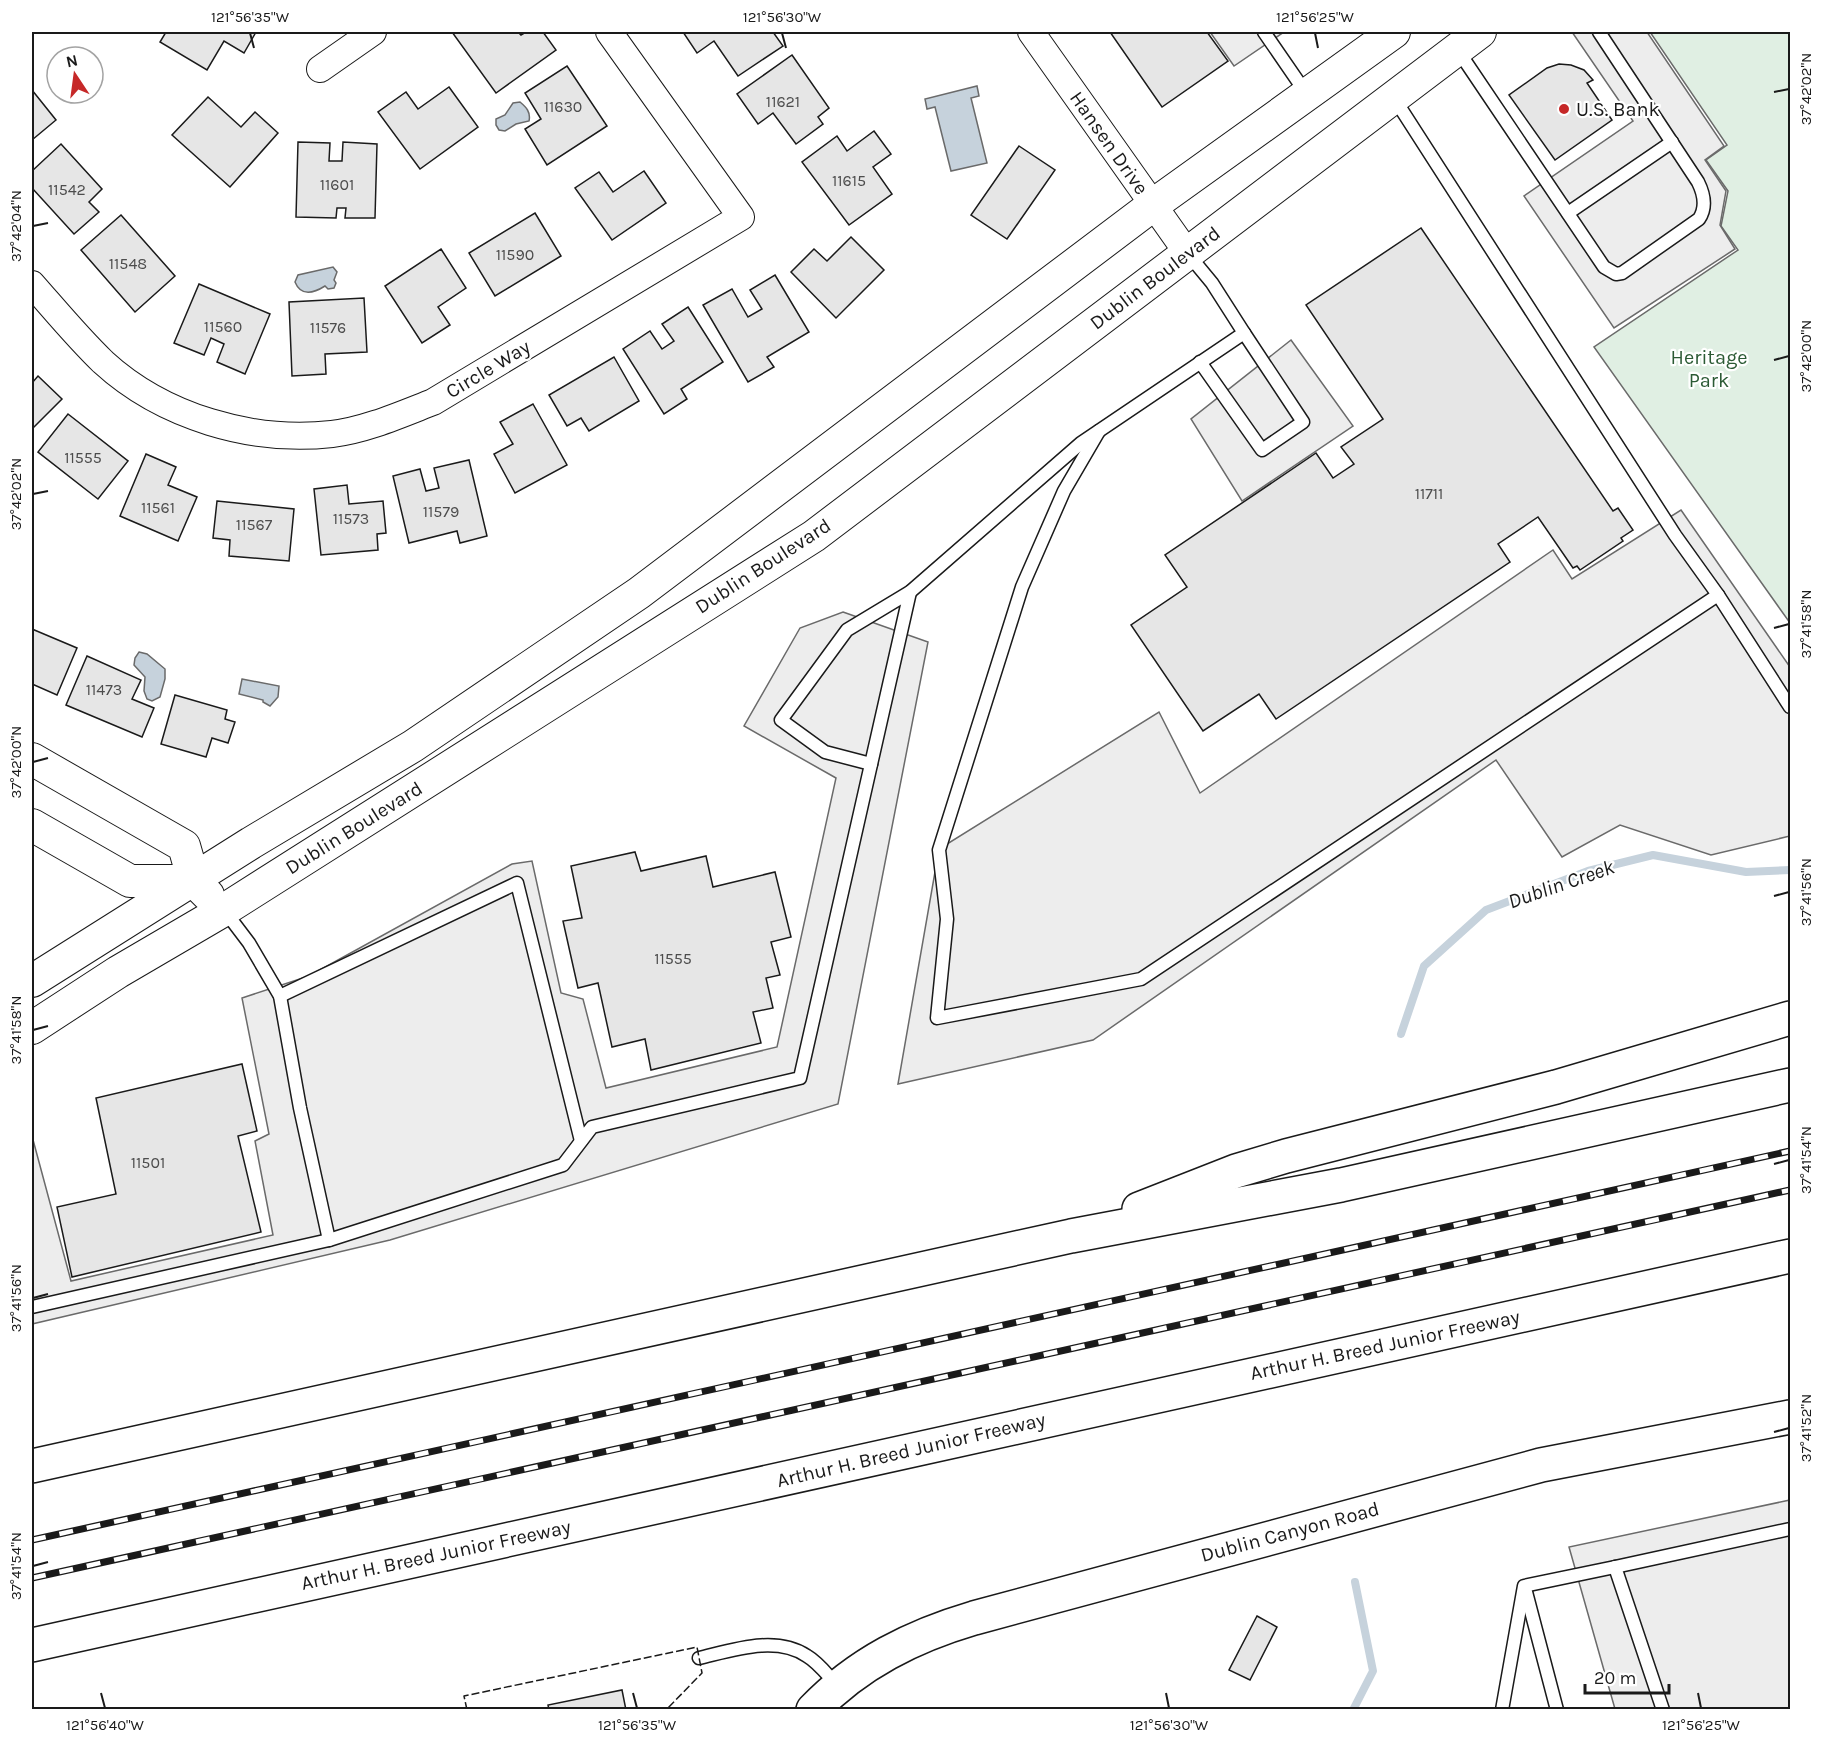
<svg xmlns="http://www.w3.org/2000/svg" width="1822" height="1741" viewBox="0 0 1822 1741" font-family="Karla,sans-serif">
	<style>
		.green { fill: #e0efe3; stroke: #6a6a6a; stroke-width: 1.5 }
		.parking { fill: #ededed; stroke: #6a6a6a; stroke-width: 1.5 }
		.water { fill: #c6d2dc; stroke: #6a6a6a; stroke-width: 1.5 }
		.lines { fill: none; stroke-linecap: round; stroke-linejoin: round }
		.stream { stroke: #c6d2dc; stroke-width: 8 }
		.building { fill: #e6e6e6; stroke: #1a1a1a; stroke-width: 1.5 }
		.service-casing { stroke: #1a1a1a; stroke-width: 15 }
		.minor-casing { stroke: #1a1a1a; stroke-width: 28 }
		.tertiary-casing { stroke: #1a1a1a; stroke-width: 34 }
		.secondary-casing { stroke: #1a1a1a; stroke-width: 36 }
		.motorway-casing { stroke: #1a1a1a; stroke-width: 36 }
		.service { stroke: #fff; stroke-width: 12 }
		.minor { stroke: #fff; stroke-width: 26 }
		.tertiary { stroke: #fff; stroke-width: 32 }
		.secondary { stroke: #fff; stroke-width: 33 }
		.motorway { stroke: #fff; stroke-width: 33 }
		.rail-casing { stroke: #1a1a1a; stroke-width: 7 }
		.rail { stroke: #fff; stroke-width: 4.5; stroke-dasharray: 14; stroke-linecap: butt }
		.fence { stroke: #1a1a1a; stroke-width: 1.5; stroke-dasharray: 8 3; stroke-linecap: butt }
		.ticks { fill: none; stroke: #1a1a1a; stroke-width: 2 }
		.poi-dot { fill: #c62828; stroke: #fff; stroke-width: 2 }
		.labels { text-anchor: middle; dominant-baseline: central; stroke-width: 4.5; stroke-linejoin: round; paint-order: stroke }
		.number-label { font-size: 16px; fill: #4d4d4d }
		.poi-label { font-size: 20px; fill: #1a1a1a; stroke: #fff; text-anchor: start }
		.street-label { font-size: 20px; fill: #1a1a1a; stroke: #fff }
		.park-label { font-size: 20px; fill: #2b5a34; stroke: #fff }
		.water-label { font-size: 21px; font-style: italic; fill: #1a1a1a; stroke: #fff }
		.neatline { fill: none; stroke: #1a1a1a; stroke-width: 2 }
		.ticks-label { font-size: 15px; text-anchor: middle; fill: #1a1a1a }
	</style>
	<rect width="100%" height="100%" fill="#fff"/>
	<polygon class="green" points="1650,32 1790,32 1790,623 1594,347 1738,250 1721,226 1728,191 1706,160 1727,145"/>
	<g class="parking">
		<polygon points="1210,32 1284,32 1234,66"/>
		<polygon points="1572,32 1647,32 1724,146 1705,160 1726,191 1720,225 1735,249 1614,328 1524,196 1633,121"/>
		<polygon points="1291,340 1353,426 1242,501 1191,419"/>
		<polygon points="1681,510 1790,667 1790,836 1711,855 1620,825 1562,857 1496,760 1093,1040 898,1084 939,849 1159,712 1200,793 1553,550 1572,579"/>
		<polygon points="843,612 928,642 838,1104 390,1240 32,1324 32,1136 71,1281 273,1235 255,1141 269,1134 242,998 309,976 512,864 532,861 561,993 583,999 606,1088 777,1047 836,778 744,726 800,628"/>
		<polygon points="1790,1500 1790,1709 1615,1709 1569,1547"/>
	</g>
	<g class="water">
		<polygon points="977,86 979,96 971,98 987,163 951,171 935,107 927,109 925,99"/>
		<path d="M520 102C526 107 531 112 529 121L516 124 505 131 499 130 496 125V119L505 115 513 103Z"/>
		<path d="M333 267 337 272 334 280 336 283 334 288 328 289 325 286C314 293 301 297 295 282L298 275Z"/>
		<polygon points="139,652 147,654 165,669 165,679 160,697 152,701 147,699 144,691 145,677 134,665 135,658"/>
		<polygon points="242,679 279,686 278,697 270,706 263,702 263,700 239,694"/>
	</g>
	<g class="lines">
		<g class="stream">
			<polyline points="1401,1034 1424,966 1486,910 1588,871 1653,855 1746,872 1790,870"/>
			<polyline points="1353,1710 1373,1671 1355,1582"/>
		</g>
	</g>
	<g class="building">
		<polygon points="166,32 256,32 244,53 224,41 207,70 160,42"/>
		<polygon points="452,32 518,32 521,35 526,32 543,32 556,50 496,93"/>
		<polygon points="683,32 773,32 783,46 738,76 714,41 697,53"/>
		<polygon points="1110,32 1207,32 1228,61 1162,107"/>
		<polygon points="792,55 829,108 818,117 823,124 796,144 773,113 758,124 737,94"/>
		<polygon points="1559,64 1571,65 1584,70 1593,80 1587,83 1612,120 1555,160 1509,95 1547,68"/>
		<polygon points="567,66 607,126 547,165 525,129 541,119 525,93"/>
		<polygon points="449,87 478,127 420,169 378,112 406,92 418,109"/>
		<polygon points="32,90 56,120 32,140"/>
		<polygon points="208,97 241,127 255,112 278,133 230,187 172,135"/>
		<polygon points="874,131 891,154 873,167 892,194 849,225 802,162 837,136 847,151"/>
		<polygon points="298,142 330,143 329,161 342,161 343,142 377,144 375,218 345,218 346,208 337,208 336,218 296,217"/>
		<polygon points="61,144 102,189 89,202 99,212 74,234 32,188 32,171"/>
		<polygon points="1019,146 1055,170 1007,239 971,215"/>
		<polygon points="644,171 666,203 612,240 575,188 599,172 613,192"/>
		<polygon points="535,213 561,256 495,296 469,253"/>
		<polygon points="121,215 175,276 135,312 81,250"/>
		<polygon points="1421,228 1613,511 1618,508 1633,530 1621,538 1623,541 1580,570 1577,566 1573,568 1538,517 1498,544 1510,562 1276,719 1259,694 1203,731 1131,625 1187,587 1165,555 1316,453 1333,478 1354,464 1341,447 1383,419 1306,305"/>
		<polygon points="851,237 884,270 836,318 791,272 814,249 827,261"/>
		<polygon points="441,249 466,288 438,307 450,325 422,343 385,286"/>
		<polygon points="775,275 809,332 767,357 774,367 748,382 703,305 732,289 748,317 762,309 750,290"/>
		<polygon points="199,284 270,314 245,374 217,362 224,344 211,338 204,355 174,343"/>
		<polygon points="364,298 367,352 325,354 326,374 292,376 289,302"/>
		<polygon points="688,307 723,362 681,389 687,399 664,414 623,349 650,331 662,349 674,341 662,324"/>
		<polygon points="614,357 639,401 589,431 581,418 567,426 549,395"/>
		<polygon points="38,376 62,399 32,429 32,383"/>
		<polygon points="533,404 567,465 515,493 494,454 513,444 500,422"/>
		<polygon points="68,414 128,461 98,499 38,452"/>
		<polygon points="146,454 176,467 168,485 197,497 178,541 120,516"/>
		<polygon points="469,460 487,536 460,543 457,531 409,543 393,476 420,469 426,491 439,488 434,468"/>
		<polygon points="347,485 349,504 383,501 386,533 377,534 378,550 321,555 314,489"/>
		<polygon points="217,501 294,509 289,561 229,556 230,540 213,538"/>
		<polygon points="32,629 77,648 57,695 32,684"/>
		<polygon points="87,656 141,680 132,699 154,708 142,737 66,705"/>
		<polygon points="175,695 227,710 225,719 235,722 228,743 212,738 206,757 161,744"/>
		<polygon points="635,852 641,871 706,856 713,887 775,872 791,937 771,942 780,975 766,978 773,1008 753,1012 761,1043 651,1070 645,1039 612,1047 598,983 578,988 563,921 582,918 571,866"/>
		<polygon points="242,1064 257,1131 238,1136 261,1232 72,1277 57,1207 116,1194 96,1098"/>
		<polygon points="1257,1616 1277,1627 1250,1680 1229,1670"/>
		<polygon points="622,1690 626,1710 549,1710 548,1705"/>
	</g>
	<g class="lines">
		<g class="service-casing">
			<g id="service">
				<polyline points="1264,32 1306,93"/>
				<path d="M1457 49 1604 267 1616 274 1622 273 1699 219C1707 207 1704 194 1698 182L1599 32"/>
				<polyline points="1394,98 1675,535 1718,595 1790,707"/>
				<polyline points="1568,213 1672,142"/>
				<polyline points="1200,362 1262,450 1303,422 1244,333"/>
				<polyline points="1099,431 1064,491 1022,587 939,850 947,919 937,1018 1141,979 1718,595"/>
				<polyline points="871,764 825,752 781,720 847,630 910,592 1081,443 1244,333 1212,283 1188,254"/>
				<polyline points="224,910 249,943 280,996 300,1108 329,1240"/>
				<polyline points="280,996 517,883 581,1141"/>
				<polyline points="32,1307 329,1240 563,1165 592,1127 800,1078 910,592"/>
				<polyline points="1526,1592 1557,1710"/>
				<path d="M699 1658C733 1650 776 1635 807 1656 819 1663 828 1676 837 1685"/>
				<polyline points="1502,1710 1524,1586 1615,1567"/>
				<polyline points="1663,1710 1615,1567 1790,1529"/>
			</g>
		</g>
		<g class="minor-casing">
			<g id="minor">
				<polyline points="1031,32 1188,254"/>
				<polyline points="320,69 373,32"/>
				<path d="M32 284C55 310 78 338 103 362 163 417 252 443 332 434 366 430 402 414 433 402L741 217 609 32"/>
			</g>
		</g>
		<g class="tertiary-casing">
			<g id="tertiary">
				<polyline points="32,759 184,846 194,881 208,895"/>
				<polyline points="32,825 130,881 194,881"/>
				<polyline points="32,981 251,843 413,746 639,593 1153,205 1394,32"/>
				<polyline points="32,1028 118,972 224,910 814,536 1480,32"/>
			</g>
		</g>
		<g class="secondary-casing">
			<path id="secondary" d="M813 1710C858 1663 913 1636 974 1618L1541 1465 1790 1417"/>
		</g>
		<g class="motorway-casing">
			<g id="motorway">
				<polyline points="1139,1209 1236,1171 1286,1156 1556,1087 1790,1018"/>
				<polyline points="32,1466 1071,1236 1341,1185 1790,1085"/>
				<polyline points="32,1645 1790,1256"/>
			</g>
		</g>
		<use href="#service" class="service"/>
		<use href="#minor" class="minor"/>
		<use href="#tertiary" class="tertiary"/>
		<use href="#secondary" class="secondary"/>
		<use href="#motorway" class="motorway"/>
		<g class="rail-casing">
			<g id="rail">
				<polyline points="32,1540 1790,1151"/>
				<polyline points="32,1578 1790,1190"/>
			</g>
		</g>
		<use href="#rail" class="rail"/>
		<polyline class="fence" points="467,1710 464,1696 697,1647 702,1673 666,1710"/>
	</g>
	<path class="ticks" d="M250 33 254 48M782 33 786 48M1315 33 1318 48M1774 92 1789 89M33 226 48 223M1774 360 1789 356M33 494 48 491M1774 628 1789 624M33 762 48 758M1774 896 1789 892M33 1030 48 1026M1774 1164 1789 1160M33 1298 48 1294M1774 1432 1789 1428M33 1566 48 1562M101 1693 105 1708M633 1693 637 1708M1166 1693 1169 1708M1698 1693 1701 1708"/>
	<circle class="poi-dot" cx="1564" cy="109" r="6"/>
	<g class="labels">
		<g class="number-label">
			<text x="783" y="101">11621</text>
			<text x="563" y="106">11630</text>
			<text x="849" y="180">11615</text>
			<text x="337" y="184">11601</text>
			<text x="67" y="189">11542</text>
			<text x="515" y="254">11590</text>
			<text x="128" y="263">11548</text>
			<text x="223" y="326">11560</text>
			<text x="328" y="327">11576</text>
			<text x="83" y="457">11555</text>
			<text x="1429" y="493">11711</text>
			<text x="158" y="507">11561</text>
			<text x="441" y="511">11579</text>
			<text x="351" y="518">11573</text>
			<text x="254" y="524">11567</text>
			<text x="104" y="689">11473</text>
			<text x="673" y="958">11555</text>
			<text x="148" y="1162">11501</text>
		</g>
		<g class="poi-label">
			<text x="1576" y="109">U.S. Bank</text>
		</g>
		<g class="street-label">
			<text transform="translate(1109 143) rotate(55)">Hansen Drive</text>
			<text transform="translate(1155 278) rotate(-37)">Dublin Boulevard</text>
			<text transform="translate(488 369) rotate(-31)">Circle Way</text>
			<text transform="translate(763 566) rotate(-33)">Dublin Boulevard</text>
			<text transform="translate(354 828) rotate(-32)">Dublin Boulevard</text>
			<text transform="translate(1385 1345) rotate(-12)">Arthur H. Breed Junior Freeway</text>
			<text transform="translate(911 1450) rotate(-13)">Arthur H. Breed Junior Freeway</text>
			<text transform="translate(1290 1532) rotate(-15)">Dublin Canyon Road</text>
			<text transform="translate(436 1555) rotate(-12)">Arthur H. Breed Junior Freeway</text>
		</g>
		<g class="park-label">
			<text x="1709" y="357">Heritage<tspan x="1709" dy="23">Park</tspan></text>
		</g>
		<g class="water-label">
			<text transform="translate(1561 884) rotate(-19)">Dublin Creek</text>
		</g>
	</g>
	<rect width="1822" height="1741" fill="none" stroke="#ffffff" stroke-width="66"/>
	<g transform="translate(75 75) rotate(347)"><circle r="28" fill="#ffffff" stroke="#a3a3a3" stroke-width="1.5"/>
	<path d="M0-4.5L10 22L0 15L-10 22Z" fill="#c62828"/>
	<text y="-9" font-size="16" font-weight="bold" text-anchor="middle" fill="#1a1a1a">N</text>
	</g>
	<path d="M1585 1684v9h84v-9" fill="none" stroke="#1a1a1a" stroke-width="3"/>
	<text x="1594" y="1684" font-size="18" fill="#1a1a1a" stroke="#ffffff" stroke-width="4.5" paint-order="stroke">20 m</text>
	<rect x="33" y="33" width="1756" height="1675" class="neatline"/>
	<g class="ticks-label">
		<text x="250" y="22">121°56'35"W</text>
		<text x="782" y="22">121°56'30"W</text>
		<text x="1315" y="22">121°56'25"W</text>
		<text transform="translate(1806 89) rotate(-90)" y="5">37°42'02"N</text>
		<text transform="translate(16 226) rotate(-90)" y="5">37°42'04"N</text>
		<text transform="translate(1806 356) rotate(-90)" y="5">37°42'00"N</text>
		<text transform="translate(16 494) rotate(-90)" y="5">37°42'02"N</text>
		<text transform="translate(1806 624) rotate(-90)" y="5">37°41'58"N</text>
		<text transform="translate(16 762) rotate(-90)" y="5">37°42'00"N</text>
		<text transform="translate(1806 892) rotate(-90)" y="5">37°41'56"N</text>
		<text transform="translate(16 1030) rotate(-90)" y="5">37°41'58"N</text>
		<text transform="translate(1806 1160) rotate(-90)" y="5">37°41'54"N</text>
		<text transform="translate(16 1298) rotate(-90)" y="5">37°41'56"N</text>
		<text transform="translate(1806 1428) rotate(-90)" y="5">37°41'52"N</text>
		<text transform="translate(16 1566) rotate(-90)" y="5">37°41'54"N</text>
		<text x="105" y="1730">121°56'40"W</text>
		<text x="637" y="1730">121°56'35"W</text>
		<text x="1169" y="1730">121°56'30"W</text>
		<text x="1701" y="1730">121°56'25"W</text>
	</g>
</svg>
